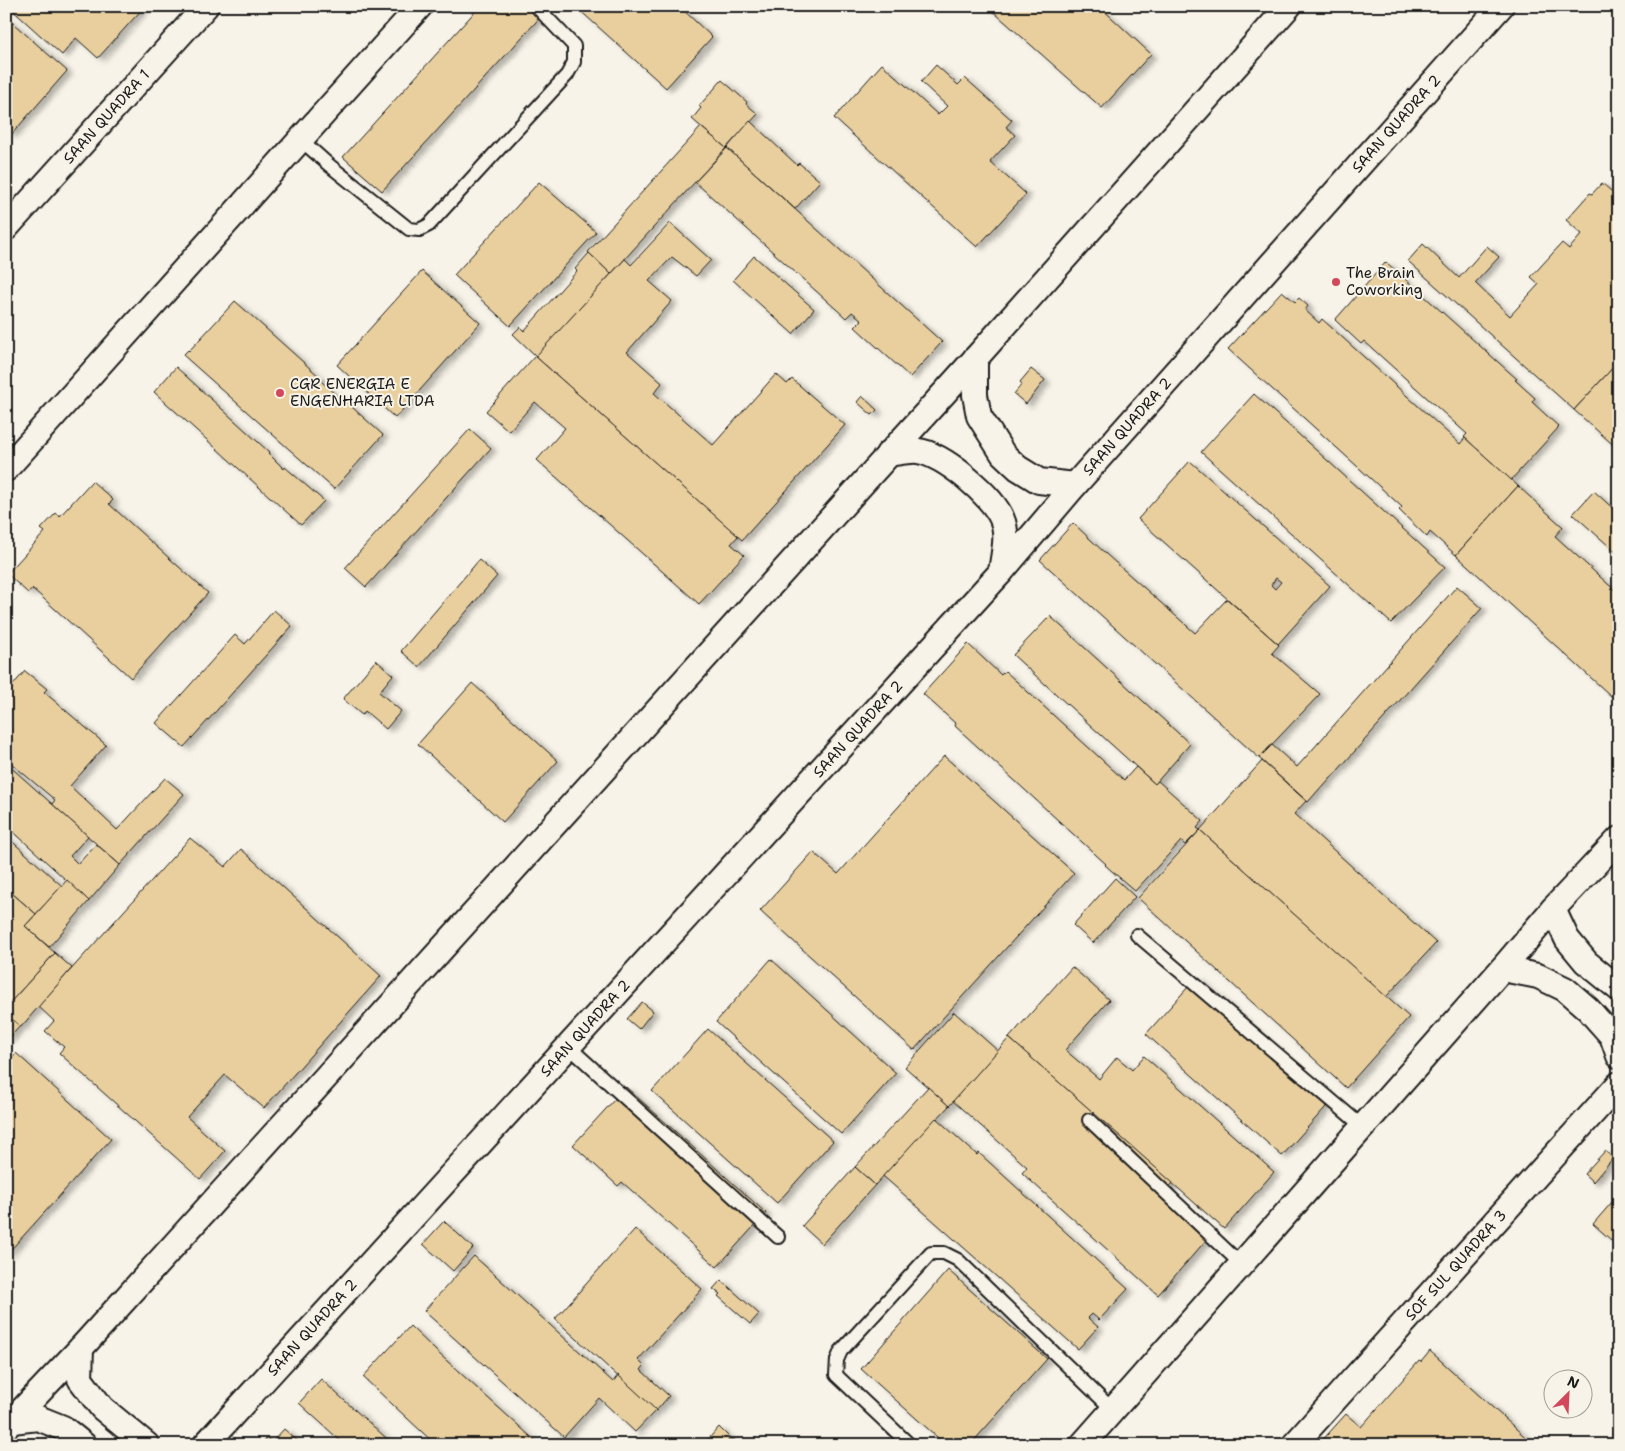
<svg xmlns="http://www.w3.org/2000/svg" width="1625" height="1451" viewBox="0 0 1625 1451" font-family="'Shantell Sans',sans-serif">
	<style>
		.building { fill: #e9cf9e; stroke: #1c1c1c; fill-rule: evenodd; filter: url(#shadow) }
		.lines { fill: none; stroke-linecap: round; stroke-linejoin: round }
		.service-casing { stroke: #1c1c1c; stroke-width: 16 }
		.minor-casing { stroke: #1c1c1c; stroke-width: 28 }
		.service { stroke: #f7f3e8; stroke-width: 12 }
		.minor { stroke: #f7f3e8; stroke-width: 24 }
		.poi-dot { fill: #d1495b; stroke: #f7f3e8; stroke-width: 2 }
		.labels { text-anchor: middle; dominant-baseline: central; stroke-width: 4; stroke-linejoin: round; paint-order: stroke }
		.street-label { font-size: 15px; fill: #1c1c1c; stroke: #f7f3e8 }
		.poi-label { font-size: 15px; fill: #1c1c1c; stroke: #f7f3e8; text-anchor: start }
	</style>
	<defs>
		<filter id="shadow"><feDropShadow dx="5.5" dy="3" stdDeviation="2.5" flood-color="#0004"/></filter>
	</defs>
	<rect width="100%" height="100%" fill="#f7f3e8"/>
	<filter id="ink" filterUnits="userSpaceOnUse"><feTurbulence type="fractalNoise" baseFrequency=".02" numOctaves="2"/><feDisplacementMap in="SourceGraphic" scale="10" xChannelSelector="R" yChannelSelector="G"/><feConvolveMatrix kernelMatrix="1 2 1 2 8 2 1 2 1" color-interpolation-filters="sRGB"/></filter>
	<g filter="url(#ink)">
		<g class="building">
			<polygon points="8,6 145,6 98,58 76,38 62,55"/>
			<polygon points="480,6 539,6 545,12 382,191 343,157"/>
			<polygon points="575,6 679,6 712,37 666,88"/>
			<polygon points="987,6 1099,6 1151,54 1102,108"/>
			<polygon points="6,17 67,71 11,135 6,130"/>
			<polygon points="882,64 938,115 947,106 921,82 936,65 958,85 965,78 1012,120 1006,127 1015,135 990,162 1026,194 977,247 834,118"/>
			<polygon points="722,80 747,102 746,104 758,114 726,148 692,119 701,108 699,106"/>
			<polygon points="750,121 797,165 799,163 820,181 795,209 727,148"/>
			<polygon points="701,127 726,148 611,274 588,252"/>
			<polygon points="727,148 942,342 910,377 855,327 862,320 852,312 846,318 695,182"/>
			<polygon points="539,182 596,232 510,326 454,275"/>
			<polygon points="1602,183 1619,198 1619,361 1574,410 1408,261 1423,244 1459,278 1487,246 1499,257 1475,283 1510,316 1539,284 1531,277 1562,243 1569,249 1582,234 1566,220 1590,193 1592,194"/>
			<polygon points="670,223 711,260 696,276 672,257 649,281 672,301 627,352 662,383 654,393 713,445 776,374 787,384 792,379 845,425 742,540 535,356 625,259 631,265"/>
			<polygon points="589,253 611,274 536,356 513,334 520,327 524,331 577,271 575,269"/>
			<polygon points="754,256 814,309 793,334 733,280"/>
			<polygon points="1386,262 1517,379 1515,380 1535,398 1532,402 1559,427 1511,480 1464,437 1467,434 1364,341 1361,344 1335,320"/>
			<polygon points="422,271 480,323 395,418 337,365"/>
			<polygon points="1282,291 1295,302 1299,298 1308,306 1305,310 1319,323 1322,319 1460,444 1465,438 1518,486 1456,555 1430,532 1427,537 1399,510 1402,507 1228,349"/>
			<polygon points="235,301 322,379 321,381 341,400 343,399 383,435 334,489 183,355 188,350 189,351"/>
			<polygon points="535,356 738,536 731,544 744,555 699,604 537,460 565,428 535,402 509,431 486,411"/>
			<polygon points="1619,361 1619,450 1574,410"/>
			<polygon points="176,367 269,452 268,453 284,469 285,467 324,501 301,525 154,392"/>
			<polygon points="1031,369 1045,380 1026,404 1014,394 1022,384 1020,382"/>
			<polygon points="1254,394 1445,567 1391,623 1201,452"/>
			<polygon points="862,396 877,410 872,415 857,402"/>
			<polygon points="470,429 491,448 366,587 345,568"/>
			<path d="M1190 461 1330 586 1278 644 1138 519ZM1276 578 1281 582 1275 589 1271 585Z"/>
			<polygon points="92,481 113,500 109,504 208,593 131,678 33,589 28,593 7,574 45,532 41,529 56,513 60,516"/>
			<polygon points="1518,486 1563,527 1555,536 1619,594 1619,687 1611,696 1456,555"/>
			<polygon points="1594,491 1619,514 1619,555 1573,514"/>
			<polygon points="1073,523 1107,555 1195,633 1227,599 1279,645 1272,653 1320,694 1259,758 1040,560"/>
			<polygon points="479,560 497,576 419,667 401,651"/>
			<polygon points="1457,586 1482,608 1323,787 1322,786 1308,802 1259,758 1272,745 1297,767"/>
			<polygon points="274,610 292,626 184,747 156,723 235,635 245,644"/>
			<polygon points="1050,616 1190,744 1155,784 1013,655"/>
			<polygon points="968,644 1001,675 1005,671 1124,780 1136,767 1155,784 1158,781 1203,821 1197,828 1200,830 1185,845 1181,841 1135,891 1105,865 1106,864 955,726 956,724 923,694"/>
			<polygon points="376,660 393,675 379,692 401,711 386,729 365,711 362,715 343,699"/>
			<polygon points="25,671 47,689 44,692 106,745 70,786 117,830 165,778 184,794 120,865 52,804 55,800 6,759 6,693"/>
			<polygon points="472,683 558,761 503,822 418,744"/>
			<polygon points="944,756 1074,873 914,1050 760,911 813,852 838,874"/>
			<polygon points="1262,761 1306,801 1294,814 1436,943 1386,997 1200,830"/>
			<polygon points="6,763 88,836 70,856 78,864 96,844 120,865 89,901 6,825"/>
			<polygon points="1200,830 1409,1017 1346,1088 1138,898"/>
			<polygon points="6,836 62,886 36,914 6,888"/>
			<polygon points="190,838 225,867 241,849 381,976 264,1108 225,1075 187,1117 225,1151 200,1179 59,1053 64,1047 45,1031 54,1021 38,1006"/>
			<polygon points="1115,878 1135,897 1093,943 1073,925"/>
			<polygon points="67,880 89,901 49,947 25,926"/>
			<polygon points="6,888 36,914 25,926 55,953 6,1007"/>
			<polygon points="55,953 72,968 21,1027 6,1014 6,1007"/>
			<polygon points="771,959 896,1073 841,1134 716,1022"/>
			<polygon points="1072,967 1109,1000 1065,1050 1099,1079 1117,1057 1132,1070 1144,1056 1274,1172 1224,1229 1009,1038"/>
			<polygon points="1197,977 1333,1099 1282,1156 1146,1034"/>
			<polygon points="642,1002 653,1011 639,1029 627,1019"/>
			<polygon points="954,1012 998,1051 949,1106 905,1067"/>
			<polygon points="6,1014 20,1026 6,1042"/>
			<polygon points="708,1029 833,1141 777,1203 652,1091"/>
			<polygon points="1009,1038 1173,1183 1161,1196 1208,1238 1158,1295 1022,1173 1027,1167 953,1101"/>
			<polygon points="16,1053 111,1139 6,1255 6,1064"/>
			<polygon points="626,1087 766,1213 717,1267 622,1182 618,1186 573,1145"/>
			<polygon points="928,1087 949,1106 875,1185 855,1167"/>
			<polygon points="936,1118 977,1155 979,1153 1128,1289 1099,1320 1092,1314 1088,1318 1098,1327 1078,1349 883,1176"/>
			<polygon points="1605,1151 1613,1158 1593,1182 1584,1174"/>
			<polygon points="855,1167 875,1185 822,1244 802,1226"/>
			<polygon points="1619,1194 1619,1247 1593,1224"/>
			<polygon points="444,1221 473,1248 453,1271 423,1244"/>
			<polygon points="635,1229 702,1289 638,1360 644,1366 641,1370 669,1396 656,1411 555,1319"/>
			<polygon points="474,1256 613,1382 618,1375 656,1410 635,1432 599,1398 564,1437 424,1311"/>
			<polygon points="948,1270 1047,1359 970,1445 946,1445 861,1369"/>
			<polygon points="721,1280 759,1314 750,1324 718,1296 720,1294 713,1289"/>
			<polygon points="410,1326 437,1352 540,1445 436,1445 363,1377"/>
			<polygon points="1430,1351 1534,1445 1318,1445 1346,1414 1361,1427 1419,1361 1421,1362"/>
			<polygon points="321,1379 335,1392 394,1445 345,1445 299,1403"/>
			<polygon points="719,1427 732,1440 729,1440 725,1445 703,1445"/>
			<polygon points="284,1429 302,1445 261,1445 267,1438 272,1442"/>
			<polygon points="734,1439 740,1445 725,1445 729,1440"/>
			<polygon points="645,1440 651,1445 640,1445"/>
		</g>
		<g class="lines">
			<g class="service-casing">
				<g id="service">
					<polyline points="301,140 329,165 409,229 419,230 429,225 567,75 574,62 574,46 536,6"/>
					<polyline points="1137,935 1363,1127"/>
					<polyline points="568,1046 778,1237"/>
					<polyline points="1089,1120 1242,1265"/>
					<polyline points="910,1445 836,1375 837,1360 841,1351 931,1253 944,1253 958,1260 1113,1410"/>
				</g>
			</g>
			<g class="minor-casing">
				<g id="minor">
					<path id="s1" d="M6 228 206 6"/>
					<polyline points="975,359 975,395 979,416 1003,454 1018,468 1039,481 1075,485"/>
					<path d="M888 454C897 453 909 450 918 451 943 454 993 496 1002 519 1009 535 1003 556 1001 572"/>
					<polyline points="6,469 420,6"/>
					<polyline points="1553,909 1567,939 1586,962 1619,989"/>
					<polyline points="1502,969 1538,976 1565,989 1588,1009 1612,1036 1619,1056"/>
					<polyline points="81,1348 80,1379 102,1408 147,1445"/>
					<polyline points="12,1421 38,1418 63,1428 84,1445"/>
					<polyline points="6,1427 81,1348 975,359 1289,6"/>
					<path id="s2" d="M205 1445 1001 572 1075 485 1501 6"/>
					<polyline points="1082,1445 1502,969 1553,909 1619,839"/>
					<path id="s3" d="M1294 1445 1619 1084"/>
				</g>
			</g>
			<use href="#service" class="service"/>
			<use href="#minor" class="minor"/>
		</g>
	</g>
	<g class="poi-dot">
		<circle cx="1336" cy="282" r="5"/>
		<circle cx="280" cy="393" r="5"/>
	</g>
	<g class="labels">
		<g class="street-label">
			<text stroke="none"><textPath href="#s1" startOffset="150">SAAN QUADRA 1</textPath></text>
			<text stroke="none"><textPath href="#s2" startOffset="1779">SAAN QUADRA 2</textPath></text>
			<text stroke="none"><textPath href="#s2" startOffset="1374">SAAN QUADRA 2</textPath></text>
			<text stroke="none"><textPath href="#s2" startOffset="969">SAAN QUADRA 2</textPath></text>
			<text stroke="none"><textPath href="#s2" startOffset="564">SAAN QUADRA 2</textPath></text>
			<text stroke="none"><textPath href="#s3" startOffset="242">SOF SUL QUADRA 3</textPath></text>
			<text stroke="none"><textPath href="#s2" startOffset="159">SAAN QUADRA 2</textPath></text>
		</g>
		<g class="poi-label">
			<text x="1346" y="273">The Brain<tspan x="1346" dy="17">Coworking</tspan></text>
			<text x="290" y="384">CGR ENERGIA E<tspan x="290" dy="17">ENGENHARIA LTDA</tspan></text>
		</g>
	</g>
	<rect width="1625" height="1451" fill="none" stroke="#f7f3e8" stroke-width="25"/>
	<rect x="12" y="12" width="1600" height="1426" fill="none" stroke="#1c1c1c" stroke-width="2" filter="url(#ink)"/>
	<g transform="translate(1568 1394) rotate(24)"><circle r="24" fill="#f7f3e8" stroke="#9f9d96"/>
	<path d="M0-4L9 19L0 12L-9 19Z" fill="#d1495b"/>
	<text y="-8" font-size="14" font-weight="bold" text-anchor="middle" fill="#1c1c1c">N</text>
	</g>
</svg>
